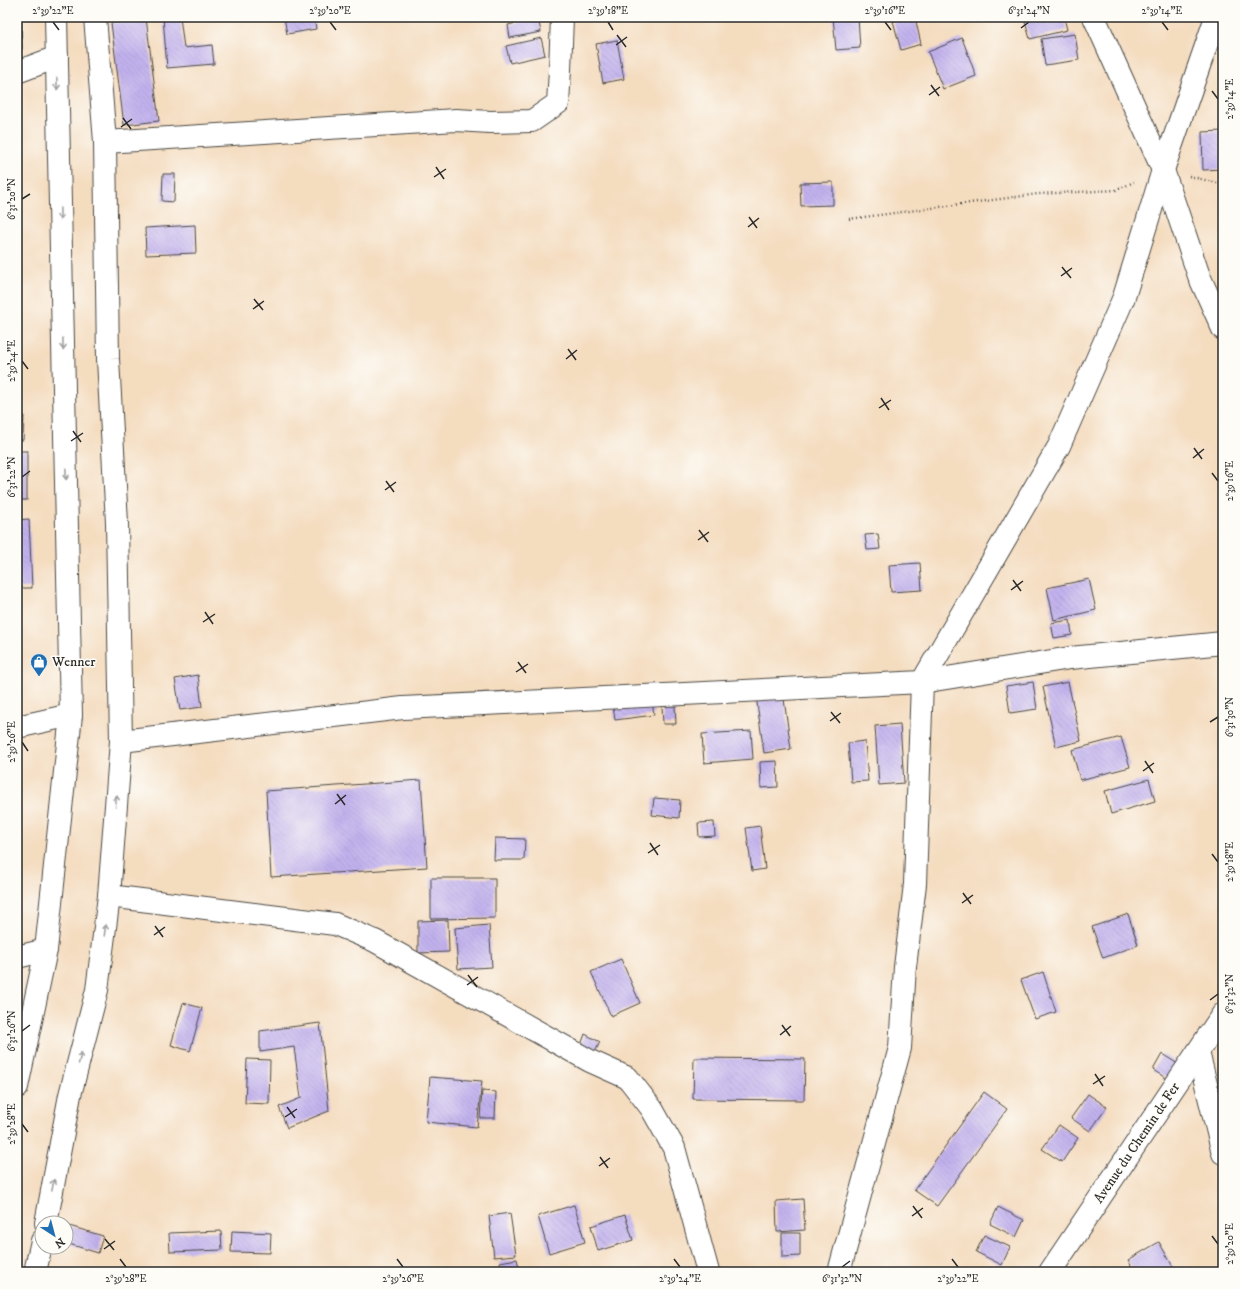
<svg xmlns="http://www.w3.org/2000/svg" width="1240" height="1289" viewBox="0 0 1240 1289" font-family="'IM FELL DW Pica',serif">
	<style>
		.building { fill: url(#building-back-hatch) }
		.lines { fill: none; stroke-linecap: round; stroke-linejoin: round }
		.minor-casing { stroke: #494641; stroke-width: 24 }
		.major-casing { stroke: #494641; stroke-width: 24 }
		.path { stroke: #494641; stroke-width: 2.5; stroke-dasharray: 1 3; stroke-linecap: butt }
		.minor { stroke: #fff; stroke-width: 22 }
		.major { stroke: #fff; stroke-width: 22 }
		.oneway { stroke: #a0a0a0 }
		.ticks { fill: none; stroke: #2b2b2b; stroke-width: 1.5 }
		.labels { text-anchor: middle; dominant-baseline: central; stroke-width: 3; stroke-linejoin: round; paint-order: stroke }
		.poi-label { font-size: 14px; fill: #2b2b2b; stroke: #fdfcf7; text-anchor: start }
		.street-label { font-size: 14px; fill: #2b2b2b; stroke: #fdfcf7 }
		.neatline { fill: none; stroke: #2b2b2b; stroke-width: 1.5 }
		.ticks-label { font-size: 10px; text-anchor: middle; fill: #2b2b2b }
	</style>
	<defs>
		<pattern id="building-back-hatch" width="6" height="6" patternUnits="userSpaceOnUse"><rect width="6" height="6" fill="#c1b1ed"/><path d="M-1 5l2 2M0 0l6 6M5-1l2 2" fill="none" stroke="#a698cb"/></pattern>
	</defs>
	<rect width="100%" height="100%" fill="#fdfcf7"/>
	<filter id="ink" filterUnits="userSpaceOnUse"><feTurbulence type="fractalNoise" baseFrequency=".025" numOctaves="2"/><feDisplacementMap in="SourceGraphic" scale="8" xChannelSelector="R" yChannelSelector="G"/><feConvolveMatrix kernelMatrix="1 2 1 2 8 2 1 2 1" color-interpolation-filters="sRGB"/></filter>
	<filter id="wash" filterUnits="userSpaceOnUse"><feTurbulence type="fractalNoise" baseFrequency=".012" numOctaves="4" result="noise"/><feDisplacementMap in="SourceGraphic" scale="16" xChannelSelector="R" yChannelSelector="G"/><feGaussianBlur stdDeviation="0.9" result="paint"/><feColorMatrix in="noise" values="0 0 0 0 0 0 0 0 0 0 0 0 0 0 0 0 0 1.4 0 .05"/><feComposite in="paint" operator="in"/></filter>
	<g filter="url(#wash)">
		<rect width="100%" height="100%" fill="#f4dcbf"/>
		<g id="blocks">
			<g class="building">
				<polygon points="17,17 21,17 22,49 17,51"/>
				<polygon points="163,17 180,17 184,48 212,45 214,64 167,68"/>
				<polygon points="284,17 314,17 316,29 287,34"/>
				<polygon points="833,17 858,17 860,48 836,50"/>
				<polygon points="910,17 915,17 921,44 901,50 893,21"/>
				<polygon points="1024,17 1064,17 1067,30 1030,39"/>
				<polygon points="146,18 159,121 124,125 111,23"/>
				<polygon points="538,18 541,32 510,38 508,25"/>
				<polygon points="1075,34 1079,60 1045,65 1041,39"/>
				<polygon points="541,38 545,55 510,63 506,46"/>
				<polygon points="962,38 976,76 943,89 928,52"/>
				<polygon points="617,40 624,79 603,83 596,44"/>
				<polygon points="1223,131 1223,169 1203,170 1202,132"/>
				<polygon points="163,174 175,174 174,202 162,201"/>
				<polygon points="833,182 833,205 801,206 800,183"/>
				<polygon points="195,225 196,253 146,255 145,228"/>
				<polygon points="17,415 24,415 23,440 17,440"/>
				<rect x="17" y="451" width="10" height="49"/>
				<polygon points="29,519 32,588 17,588 17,520"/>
				<polygon points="878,534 880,549 867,550 865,535"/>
				<polygon points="920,563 922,590 891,592 889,565"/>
				<polygon points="1089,579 1096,610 1054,620 1047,588"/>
				<polygon points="1070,620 1072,635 1054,638 1051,623"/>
				<polygon points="198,675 202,707 180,710 175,679"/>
				<polygon points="1033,682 1037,709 1010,713 1006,686"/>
				<polygon points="1068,682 1081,741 1056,747 1043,687"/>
				<polygon points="783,692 791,749 764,753 756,696"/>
				<polygon points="652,701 654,715 615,720 613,706"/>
				<polygon points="662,706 675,706 676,724 663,724"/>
				<polygon points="900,724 904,783 879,785 875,726"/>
				<polygon points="751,731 753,759 704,763 702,734"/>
				<polygon points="1121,737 1130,767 1080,780 1072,750"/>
				<polygon points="865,741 868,781 851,782 848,743"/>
				<polygon points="777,761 778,787 761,788 760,762"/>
				<polygon points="1149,779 1155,801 1111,814 1105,791"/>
				<polygon points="421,780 427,867 271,877 266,791"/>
				<polygon points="654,798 680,800 679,818 652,815"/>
				<polygon points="714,822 715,836 699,837 698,823"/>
				<polygon points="760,826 765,869 752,871 746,828"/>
				<polygon points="495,838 525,839 524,860 494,860"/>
				<polygon points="431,878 495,878 495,918 431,919"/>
				<polygon points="1128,914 1138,945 1103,958 1092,927"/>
				<polygon points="448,920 449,952 418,953 418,921"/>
				<polygon points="489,925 492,967 458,969 455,928"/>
				<polygon points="621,959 640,1003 611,1016 591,972"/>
				<polygon points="1043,972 1056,1012 1035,1019 1021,980"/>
				<polygon points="183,1003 202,1008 190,1051 171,1045"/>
				<polygon points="320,1023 329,1111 287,1128 279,1107 301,1098 294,1047 260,1052 260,1031"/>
				<polygon points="585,1034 600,1042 595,1052 581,1045"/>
				<polygon points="1162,1054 1178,1064 1169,1080 1153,1070"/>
				<polygon points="694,1058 805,1059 804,1100 693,1099"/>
				<polygon points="247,1059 270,1060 269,1104 245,1103"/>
				<polygon points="430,1077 482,1081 477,1127 426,1122"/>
				<polygon points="482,1091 496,1092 495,1118 480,1118"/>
				<polygon points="984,1092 1007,1109 937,1206 914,1190"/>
				<polygon points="1088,1094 1107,1107 1090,1131 1071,1118"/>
				<polygon points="1059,1125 1078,1138 1062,1162 1042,1149"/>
				<polygon points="803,1199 805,1230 777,1232 776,1201"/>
				<polygon points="574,1205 585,1242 549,1253 538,1216"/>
				<polygon points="998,1207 1024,1220 1016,1237 990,1224"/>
				<polygon points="510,1213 516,1255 494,1257 489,1216"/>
				<polygon points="625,1215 633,1240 598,1251 591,1226"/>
				<polygon points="66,1225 103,1236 98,1253 66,1243"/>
				<polygon points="221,1231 222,1250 170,1252 169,1233"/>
				<polygon points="232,1231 271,1233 270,1253 231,1252"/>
				<polygon points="782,1233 800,1233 800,1256 782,1257"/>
				<polygon points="984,1235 1010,1247 1002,1265 976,1252"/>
				<polygon points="1159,1242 1176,1272 1135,1272 1128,1260"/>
				<polygon points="517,1259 520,1272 502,1272 500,1262"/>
			</g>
		</g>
	</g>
	<g filter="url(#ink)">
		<use href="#blocks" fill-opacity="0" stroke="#494641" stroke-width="1"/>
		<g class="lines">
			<g class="minor-casing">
				<g id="minor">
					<polyline points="1094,17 1163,170 1199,276 1223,329"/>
					<polyline points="17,72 57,57"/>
					<polyline points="105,142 456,120 490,122 532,121 558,103 560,70 562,17"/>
					<polyline points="17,727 71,715"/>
					<polyline points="121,741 403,708 922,682 1070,658 1223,643"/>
					<polyline points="109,896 335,924 375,941 590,1061 628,1078 652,1109 674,1148 708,1272"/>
					<polyline points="17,957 46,950"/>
					<polyline points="1198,1052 1223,1153"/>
					<polyline points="839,1272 900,1048 905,967 915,884 922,682 1059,446 1124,297 1163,170 1216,17"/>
					<polyline points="1050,1272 1223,1014"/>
				</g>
			</g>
			<g class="major-casing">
				<g id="major">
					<polyline points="17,1087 46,950 71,715 56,17"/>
					<polyline points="46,1223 70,1095 97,990 109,896 121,741 117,523 108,359 105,142 95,17"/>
					<polyline points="35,1272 42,1241"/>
				</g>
			</g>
			<g class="path">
				<polyline points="1189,176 1217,183 1223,182"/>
				<polyline points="849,219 1038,194 1116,190 1134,182"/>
			</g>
			<use href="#minor" class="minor"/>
			<use href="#major" class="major"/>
		</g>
		<defs><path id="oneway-shaft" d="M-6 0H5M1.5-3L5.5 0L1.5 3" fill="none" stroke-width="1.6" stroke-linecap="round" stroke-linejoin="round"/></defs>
		<g class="oneway">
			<use href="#oneway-shaft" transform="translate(57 84) rotate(89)"/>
			<use href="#oneway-shaft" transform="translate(60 214) rotate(89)"/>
			<use href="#oneway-shaft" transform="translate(63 344) rotate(89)"/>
			<use href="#oneway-shaft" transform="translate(66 474) rotate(89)"/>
			<use href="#oneway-shaft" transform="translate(116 801) rotate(-85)"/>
			<use href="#oneway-shaft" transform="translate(105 930) rotate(-83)"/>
			<use href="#oneway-shaft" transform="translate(80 1058) rotate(-76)"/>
			<use href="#oneway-shaft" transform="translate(53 1185) rotate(-79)"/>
		</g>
	</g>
	<path class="ticks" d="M53 22 59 30M330 22 336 30M608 22 613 30M885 22 891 30M1162 22 1168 30M1021 28 1029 22M617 35 626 47M616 45 627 37M931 85 939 96M1212 91 1218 99M929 95 940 87M123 118 131 129M121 127 132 119M436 167 444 179M434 177 446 169M22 199 30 194M749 217 757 228M748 227 759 218M1062 267 1071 278M1061 276 1072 268M254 299 263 310M253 309 264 301M568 349 576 360M566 359 577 350M22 361 28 369M881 398 889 410M879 408 891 400M73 431 81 442M71 441 83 433M1194 448 1202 459M1193 458 1204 449M1212 473 1218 481M22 477 30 471M386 481 394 492M385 490 396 482M699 530 708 542M698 540 709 532M1013 580 1021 591M1011 590 1023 581M205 612 213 624M203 622 215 614M518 662 526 673M516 672 528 664M831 712 840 723M830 721 841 713M1210 722 1218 717M22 742 28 751M1145 761 1153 773M1143 771 1154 763M337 794 345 805M335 804 346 795M650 843 658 855M648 853 660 845M1212 854 1218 862M963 893 971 904M962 903 973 895M155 926 163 937M154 935 165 927M468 975 477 987M467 985 478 977M1210 1000 1218 994M782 1025 790 1036M22 1031 30 1025M780 1035 791 1026M1095 1074 1103 1086M1093 1084 1105 1076M287 1107 295 1118M285 1117 297 1109M22 1124 28 1132M600 1157 608 1168M599 1166 610 1158M913 1206 922 1218M912 1216 923 1208M1212 1236 1218 1244M105 1239 114 1250M104 1249 115 1241M120 1259 126 1267M397 1259 403 1267M674 1259 680 1267M952 1259 958 1267M842 1267 850 1261"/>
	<defs>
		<g id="shop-pin" transform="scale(0.9)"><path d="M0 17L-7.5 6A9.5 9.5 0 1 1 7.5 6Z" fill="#1f6fb2" stroke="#fdfcf7"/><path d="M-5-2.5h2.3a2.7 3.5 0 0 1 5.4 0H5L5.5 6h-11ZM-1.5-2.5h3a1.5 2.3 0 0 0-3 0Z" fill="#fff"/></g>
	</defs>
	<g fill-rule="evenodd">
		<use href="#shop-pin" x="39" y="662"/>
	</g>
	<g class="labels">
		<g class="poi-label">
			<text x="52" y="662">Wenner</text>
		</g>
		<g class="street-label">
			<text transform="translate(1137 1143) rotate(-56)">Avenue du Chemin de Fer</text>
		</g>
	</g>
	<rect width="1240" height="1289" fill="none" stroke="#fdfcf7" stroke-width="44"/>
	<g transform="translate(54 1235) rotate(144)"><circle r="19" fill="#fdfcf7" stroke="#a9a8a5"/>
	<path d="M0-3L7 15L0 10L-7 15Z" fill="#1f6fb2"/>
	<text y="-6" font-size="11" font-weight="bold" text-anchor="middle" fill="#2b2b2b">N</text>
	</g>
	<rect x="22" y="22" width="1196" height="1245" class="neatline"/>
	<g class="ticks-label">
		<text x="53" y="14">2°39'22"E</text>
		<text x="330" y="14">2°39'20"E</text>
		<text x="608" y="14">2°39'18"E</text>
		<text x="885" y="14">2°39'16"E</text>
		<text x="1029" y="14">6°31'24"N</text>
		<text x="1162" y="14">2°39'14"E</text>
		<text transform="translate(1229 99) rotate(-90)" y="4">2°39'14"E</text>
		<text transform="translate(11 199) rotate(-90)" y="4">6°31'20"N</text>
		<text transform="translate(11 361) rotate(-90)" y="4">2°39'24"E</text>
		<text transform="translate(11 477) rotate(-90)" y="4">6°31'22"N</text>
		<text transform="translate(1229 481) rotate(-90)" y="4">2°39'16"E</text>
		<text transform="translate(1229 717) rotate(-90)" y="4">6°31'30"N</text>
		<text transform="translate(11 742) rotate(-90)" y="4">2°39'26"E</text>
		<text transform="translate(1229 862) rotate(-90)" y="4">2°39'18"E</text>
		<text transform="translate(1229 994) rotate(-90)" y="4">6°31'32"N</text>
		<text transform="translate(11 1031) rotate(-90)" y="4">6°31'26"N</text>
		<text transform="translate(11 1124) rotate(-90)" y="4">2°39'28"E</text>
		<text transform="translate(1229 1244) rotate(-90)" y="4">2°39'20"E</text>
		<text x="126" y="1282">2°39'28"E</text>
		<text x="403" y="1282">2°39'26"E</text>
		<text x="680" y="1282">2°39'24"E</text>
		<text x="842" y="1282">6°31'32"N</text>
		<text x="958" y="1282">2°39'22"E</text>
	</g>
</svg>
